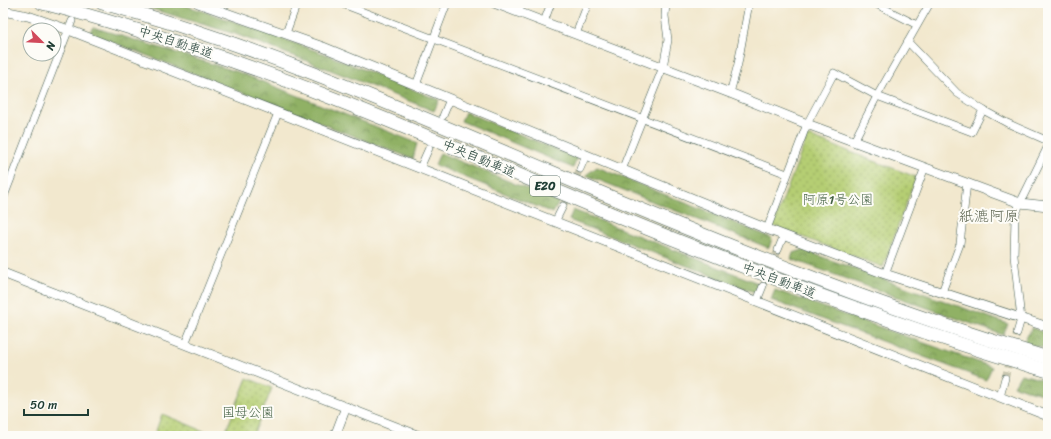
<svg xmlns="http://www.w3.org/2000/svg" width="1051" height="439" viewBox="0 0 1051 439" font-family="Sriracha,'Klee One',sans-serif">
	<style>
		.forest { fill: url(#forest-crowns); stroke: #58774c }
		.park { fill: url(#park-dots); stroke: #6a8654 }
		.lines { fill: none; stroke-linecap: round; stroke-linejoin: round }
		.minor-tunnel { stroke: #c8c6af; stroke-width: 7; stroke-dasharray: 7 3.5; stroke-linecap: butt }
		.minor-casing { stroke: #3f574b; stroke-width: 8 }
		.tertiary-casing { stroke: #3f574b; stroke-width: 10 }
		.motorway-casing { stroke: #3f574b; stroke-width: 14 }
		.minor { stroke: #fff; stroke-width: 7 }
		.tertiary { stroke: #fff; stroke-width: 9 }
		.motorway { stroke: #fff; stroke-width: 13 }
		.labels { text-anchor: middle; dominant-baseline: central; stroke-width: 4; stroke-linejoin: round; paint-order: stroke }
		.shield { fill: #fdfcf7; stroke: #62766e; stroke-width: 1 }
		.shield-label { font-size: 12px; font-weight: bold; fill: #1f3d34 }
		.street-label { font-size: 13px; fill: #1f3d34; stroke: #fdfcf7 }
		.park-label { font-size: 13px; fill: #446144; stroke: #fdfcf7 }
		.quarter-label { font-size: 15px; fill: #5f6753; stroke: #fdfcf7 }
	</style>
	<defs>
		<pattern id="forest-crowns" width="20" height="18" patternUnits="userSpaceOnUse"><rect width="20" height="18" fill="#90b165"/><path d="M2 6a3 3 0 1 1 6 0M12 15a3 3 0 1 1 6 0" fill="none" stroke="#759154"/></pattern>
		<pattern id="park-dots" width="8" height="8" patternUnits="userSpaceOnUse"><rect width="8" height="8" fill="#b5ce73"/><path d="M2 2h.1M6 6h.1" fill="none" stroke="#93a85f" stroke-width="1.8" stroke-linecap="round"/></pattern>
	</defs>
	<rect width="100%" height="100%" fill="#fdfcf7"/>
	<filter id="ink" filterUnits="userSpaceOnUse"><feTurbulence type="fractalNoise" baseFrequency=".025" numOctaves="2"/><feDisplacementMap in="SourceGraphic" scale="8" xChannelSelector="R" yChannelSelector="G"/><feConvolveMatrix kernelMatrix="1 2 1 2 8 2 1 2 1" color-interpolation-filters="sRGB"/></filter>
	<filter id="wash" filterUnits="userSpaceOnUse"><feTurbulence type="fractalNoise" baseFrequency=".012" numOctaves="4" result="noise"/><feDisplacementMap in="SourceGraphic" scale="16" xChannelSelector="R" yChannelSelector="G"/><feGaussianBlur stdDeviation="0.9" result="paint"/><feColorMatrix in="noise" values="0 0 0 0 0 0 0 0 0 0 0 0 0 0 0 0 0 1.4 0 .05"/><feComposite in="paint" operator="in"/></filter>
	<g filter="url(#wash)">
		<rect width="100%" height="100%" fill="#f2e8ce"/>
		<g class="forest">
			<polygon points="132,3 178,3 242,24 330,56 439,100 434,111 328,69 235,34"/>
			<polygon points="93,27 238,72 417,143 413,159 89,33"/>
			<polygon points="465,112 577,158 573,168 461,121"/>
			<polygon points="440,153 559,202 553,213 435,165"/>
			<polygon points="597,167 772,238 769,248 586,175"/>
			<polygon points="573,210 758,283 754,292 569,220"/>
			<polygon points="803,250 1008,324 1003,335 791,259 793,253"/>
			<polygon points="775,290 992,367 986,380 771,300"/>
			<polygon points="1032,328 1048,334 1048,349 1023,343"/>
			<polygon points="1021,374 1048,381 1048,396 1014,386"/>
		</g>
		<g class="park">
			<polygon points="807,137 811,137 916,177 883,267 773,226"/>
			<polygon points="247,378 272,388 253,436 224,436"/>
			<polygon points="162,414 216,436 154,436"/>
		</g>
	</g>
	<g filter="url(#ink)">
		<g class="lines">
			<g class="minor-tunnel">
				<polyline points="563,206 580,169"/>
				<polyline points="766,278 778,250"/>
				<polyline points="1005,378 1017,333"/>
			</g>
			<g class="minor-casing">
				<g id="minor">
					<polyline points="340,3 787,174"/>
					<polyline points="874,3 917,25"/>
					<polyline points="518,12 522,3"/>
					<polyline points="544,22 551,3"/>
					<polyline points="286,33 297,3"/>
					<polyline points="576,34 588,3"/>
					<polyline points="908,42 957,93 983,110 1007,123 1048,141"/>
					<polyline points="416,85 447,3"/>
					<polyline points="730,93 738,64 749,3"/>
					<polyline points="443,116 450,99"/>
					<polyline points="854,141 877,96 930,3"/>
					<polyline points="420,168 429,148"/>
					<polyline points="580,169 586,155"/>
					<polyline points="622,170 663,67 668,40 665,16 666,3"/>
					<polyline points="3,199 72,21"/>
					<polyline points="555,222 563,206"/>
					<polyline points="767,229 807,124 834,73 877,96 972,132 983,110"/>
					<polyline points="778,250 784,235"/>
					<polyline points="885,274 925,167"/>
					<polyline points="942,292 960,244 967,183"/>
					<polyline points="757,301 763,286"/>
					<polyline points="1017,333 1021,319 1014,256 1015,217 1020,203 1048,146"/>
					<polyline points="185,344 278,113"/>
					<polyline points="1000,397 1005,378"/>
				</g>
			</g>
			<g class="tertiary-casing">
				<g id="tertiary">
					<polyline points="198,3 323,47 767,229 885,274 1048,327"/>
					<polyline points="494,3 730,93 807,124 1020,203 1048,206"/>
					<polyline points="3,11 28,16 69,30 1048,416"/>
					<polyline points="3,273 419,436"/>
					<polyline points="335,436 346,407"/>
				</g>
			</g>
			<g class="motorway-casing">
				<g id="motorway">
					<path d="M42 3C75 11 108 21 140 31 301 79 453 148 607 212 752 272 898 327 1048 371"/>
					<path d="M102 3C256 44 402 109 549 171 712 240 877 307 1048 358"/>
				</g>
			</g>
			<use href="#minor" class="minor"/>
			<use href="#tertiary" class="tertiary"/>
			<use href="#motorway" class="motorway"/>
		</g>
	</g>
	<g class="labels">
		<rect class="shield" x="530" y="176" width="30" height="20" rx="3"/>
		<g class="shield-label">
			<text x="545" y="186">E20</text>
		</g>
		<g class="street-label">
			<text transform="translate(176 42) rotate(18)">中央自動車道</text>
			<text transform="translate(479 158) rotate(23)">中央自動車道</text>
			<text transform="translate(779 280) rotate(21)">中央自動車道</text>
		</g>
		<g class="park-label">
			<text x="838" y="199">阿原1号公園</text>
			<text x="248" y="412">国母公園</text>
		</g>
		<g class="quarter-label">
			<text x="989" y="216">紙漉阿原</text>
		</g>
	</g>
	<rect width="1051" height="439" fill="none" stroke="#fdfcf7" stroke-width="16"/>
	<g transform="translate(42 42) rotate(114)"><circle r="19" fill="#fdfcf7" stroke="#a4b0a9"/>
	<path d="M0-3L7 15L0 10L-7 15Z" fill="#d1495b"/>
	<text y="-6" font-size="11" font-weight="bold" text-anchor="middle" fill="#1f3d34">N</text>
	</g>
	<path d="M24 409v6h64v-6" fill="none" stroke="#1f3d34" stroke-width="2"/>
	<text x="30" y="409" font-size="12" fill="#1f3d34" stroke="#fdfcf7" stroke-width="3" paint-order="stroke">50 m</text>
</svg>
